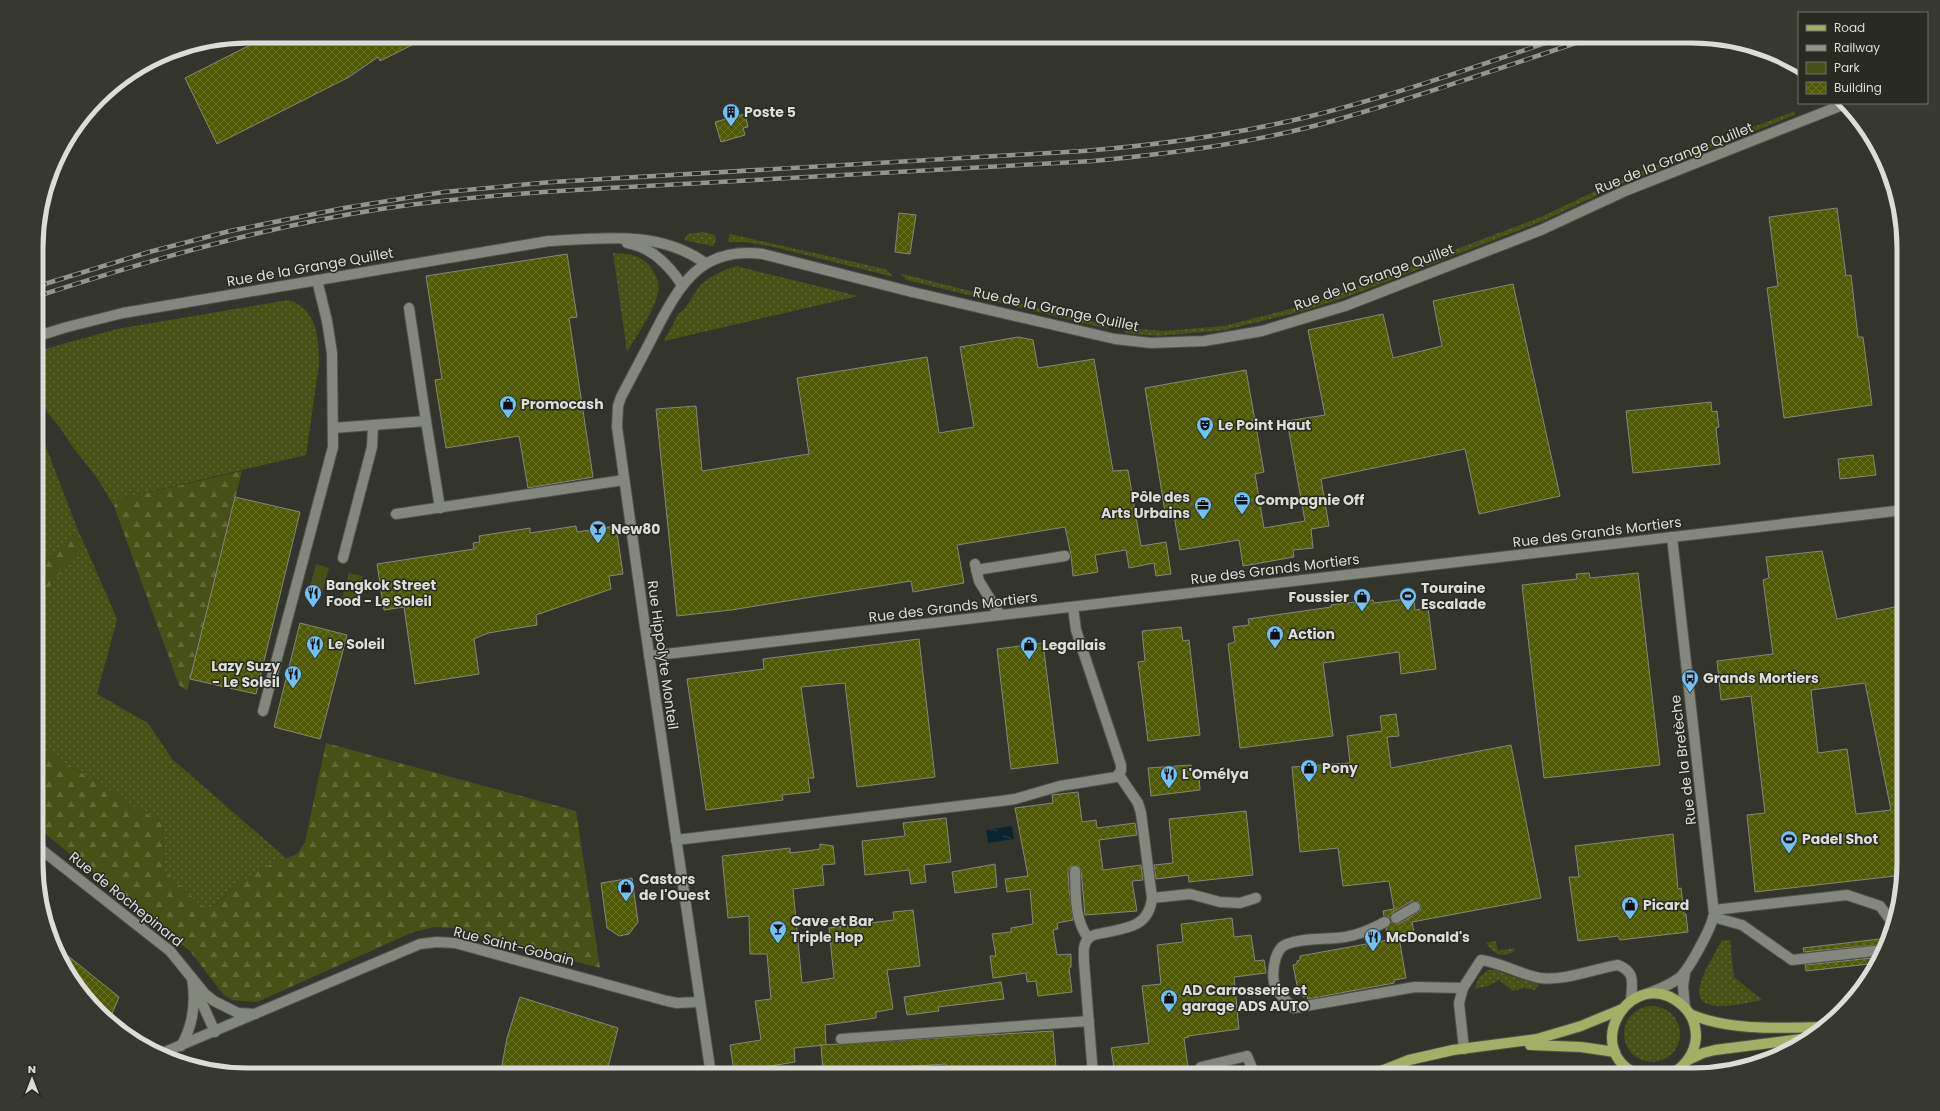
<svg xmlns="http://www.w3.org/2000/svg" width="1940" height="1111" viewBox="0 0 1940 1111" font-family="Poppins,sans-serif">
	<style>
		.green { fill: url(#green-dots) }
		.forest { fill: url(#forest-firs) }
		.pitch { fill: #475117 }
		.water { fill: url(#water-ripples) }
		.building { fill: url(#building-cross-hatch); stroke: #85877e; fill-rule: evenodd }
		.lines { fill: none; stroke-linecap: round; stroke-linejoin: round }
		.minor-casing { stroke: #50524c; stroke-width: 12 }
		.major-casing { stroke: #50524c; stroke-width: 12 }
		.minor { stroke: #84877d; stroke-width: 10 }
		.major { stroke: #a2af64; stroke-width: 10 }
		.rail-casing { stroke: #93958e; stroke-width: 4.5 }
		.rail { stroke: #292b23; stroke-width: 3; stroke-dasharray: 9; stroke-linecap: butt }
		.labels { text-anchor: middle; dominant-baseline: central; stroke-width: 3; stroke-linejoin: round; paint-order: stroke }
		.poi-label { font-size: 14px; font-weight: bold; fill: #dcddd8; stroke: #292b23; text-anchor: start }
		.street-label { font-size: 14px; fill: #dcddd8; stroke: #292b23 }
		.rim { fill: none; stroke: #dcddd8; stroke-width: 5 }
	</style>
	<defs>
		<pattern id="green-dots" width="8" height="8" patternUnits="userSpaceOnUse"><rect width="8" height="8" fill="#475117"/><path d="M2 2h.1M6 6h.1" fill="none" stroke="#616a38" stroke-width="1.8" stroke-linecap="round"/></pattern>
		<pattern id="forest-firs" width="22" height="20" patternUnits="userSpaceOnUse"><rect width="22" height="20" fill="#475117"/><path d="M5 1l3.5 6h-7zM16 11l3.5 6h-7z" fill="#616a38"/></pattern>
		<pattern id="water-ripples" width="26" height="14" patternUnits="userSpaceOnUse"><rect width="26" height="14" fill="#0c2332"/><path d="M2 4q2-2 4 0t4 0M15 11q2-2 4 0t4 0" fill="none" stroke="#2f424f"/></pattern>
		<pattern id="building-cross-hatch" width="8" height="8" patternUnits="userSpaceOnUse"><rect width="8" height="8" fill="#4e5901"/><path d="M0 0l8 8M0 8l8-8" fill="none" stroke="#677025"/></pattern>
	</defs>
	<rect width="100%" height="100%" fill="#33352c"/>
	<g class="green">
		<polygon points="1795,111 1794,115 1746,135 1743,131"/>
		<polygon points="1718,141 1720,144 1614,187 1545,220 1352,295 1307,310 1225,330 1158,336 1125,333 1126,328 1164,331 1224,326 1314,303 1541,217 1608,185"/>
		<polygon points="703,232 715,235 716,240 713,246 684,240 688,234"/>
		<polygon points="730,234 885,269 894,277 774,247 746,242 729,242 728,240"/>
		<path d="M613 253C629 254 641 254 651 268 656 275 660 283 658 291 657 307 635 338 627 352Z"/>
		<path d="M736 266 858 296 664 341 679 313C687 310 694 291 702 284 712 275 724 270 736 266Z"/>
		<polygon points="899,273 1106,325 1108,329 907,280"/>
		<path d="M288 300C317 308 319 338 319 364L306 455 119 499 114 506 97 478 69 442 61 429 38 401V351L117 329Z"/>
		<polygon points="38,426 79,533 38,564"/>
		<path d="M84 543 117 619 97 694 148 723 172 759 286 858C257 870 234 885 212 908L202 906 165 871 162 823 38 746V601Z"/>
		<path d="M1722 940H1730L1734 977 1762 1000C1745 1003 1688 1019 1701 982 1705 968 1715 954 1722 940Z"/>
		<path d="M1496 941 1498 951 1515 948V950C1503 960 1493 953 1486 943Z"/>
		<polygon points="1488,970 1496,970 1517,978 1540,983 1535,990 1524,988 1513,991 1499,980 1488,986 1474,989 1479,978"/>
		<circle cx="1652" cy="1034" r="28"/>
	</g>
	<g class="forest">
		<polygon points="242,471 187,691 179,685 114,506 119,499"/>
		<polygon points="79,533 84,543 38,601 38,564"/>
		<polygon points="326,743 576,811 600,968 453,928 435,927 413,932 257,1002 232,1000 223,994 190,951 38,828 38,746 162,823 165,871 202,906 212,908 240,882 267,866 297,854 305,842"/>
	</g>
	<g class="pitch">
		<polygon points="316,564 329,568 322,594 309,590"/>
		<polygon points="349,573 363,576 355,602 342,599"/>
	</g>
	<polygon class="water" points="1012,826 1014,839 988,843 986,830"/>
	<g class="building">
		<polygon points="268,36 430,36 380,61 378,57 349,77 217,144 185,78"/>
		<polygon points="745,114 748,127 743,128 745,135 721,142 715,122"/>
		<polygon points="1837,208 1846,276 1851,275 1858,337 1863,337 1872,405 1784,418 1767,288 1778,286 1769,217"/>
		<polygon points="899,213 916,215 910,254 895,252"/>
		<polygon points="567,254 577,317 569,318 593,477 528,488 519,436 446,448 435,380 442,379 426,276"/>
		<polygon points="1513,284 1560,496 1479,514 1465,449 1321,479 1329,526 1311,529 1313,548 1293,550 1294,557 1243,566 1239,540 1180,550 1173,510 1165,512 1145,388 1246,370 1264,472 1255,474 1264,528 1305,521 1287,421 1325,415 1308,330 1383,314 1393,358 1442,346 1433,301"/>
		<polygon points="1018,337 1033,340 1038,368 1094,359 1113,471 1128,470 1141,546 1166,542 1171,574 1156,576 1154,563 1129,568 1126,550 1095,555 1098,572 1073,576 1071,555 1065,527 957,545 964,583 913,592 911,581 731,610 677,616 656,409 696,406 702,471 809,454 797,378 927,357 939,433 974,427 960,347"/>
		<polygon points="1711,402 1712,412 1717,411 1719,427 1716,428 1720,464 1633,473 1626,411"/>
		<polygon points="1873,455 1876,475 1840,479 1838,459"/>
		<polygon points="235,497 300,512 256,694 190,679"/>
		<polygon points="576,526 577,532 616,526 623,574 609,576 611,589 536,615 537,625 488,633 474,639 479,674 415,684 404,607 384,610 377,564 474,549 473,543 480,542 479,536 530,528 530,533"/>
		<path d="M1822 551 1837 619 1904 605V875L1755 892 1747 815 1765 813 1751 696 1721 700 1717 661 1773 654 1763 580 1769 578 1766 557ZM1865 683 1891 810 1856 814 1847 749 1818 753 1811 690Z"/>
		<polygon points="1589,573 1590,578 1638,573 1660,765 1544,778 1522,585 1577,579 1576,574"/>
		<polygon points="1414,598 1415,610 1428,608 1436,669 1401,674 1399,652 1323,663 1333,736 1240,748 1228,644 1235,642 1233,627 1249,625 1248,619 1331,607 1331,605 1373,600 1374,603"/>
		<polygon points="300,623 347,635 320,739 274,727"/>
		<polygon points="1181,627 1183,641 1189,640 1200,735 1148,741 1138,662 1145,661 1142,631"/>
		<polygon points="919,639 935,777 857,787 845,683 801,687 814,778 808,778 810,792 782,795 783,800 706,810 687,679 764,669 763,659"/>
		<polygon points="1043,643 1058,763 1011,769 997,649"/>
		<polygon points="1396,714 1399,736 1387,737 1391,768 1511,745 1541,898 1412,922 1414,933 1387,937 1386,929 1391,922 1399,924 1420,911 1421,907 1419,902 1412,901 1393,912 1390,918 1384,916 1383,911 1394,909 1389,881 1343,886 1338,848 1300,852 1292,767 1350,763 1347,736 1382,731 1380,716"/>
		<polygon points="1191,765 1193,776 1199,775 1200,790 1151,796 1148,768"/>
		<polygon points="1078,792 1082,822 1096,820 1097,828 1135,823 1137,835 1099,840 1103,870 1141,865 1143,880 1132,881 1137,911 1085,915 1081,870 1078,865 1071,866 1068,871 1069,889 1073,920 1057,923 1058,929 1053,930 1057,955 1071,954 1071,967 1069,968 1072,992 1038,996 1036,981 1027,982 1026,973 993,978 990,956 996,956 992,934 1011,932 1011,928 1033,924 1030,889 1007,892 1005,879 1028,876 1015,808 1053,803 1052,795"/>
		<polygon points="1246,811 1253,875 1189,882 1188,875 1156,879 1154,865 1173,863 1169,819"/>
		<polygon points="946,818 951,862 924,865 926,882 911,884 909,870 865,875 862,841 905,836 903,823"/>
		<polygon points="1673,834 1678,889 1681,888 1684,914 1686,914 1688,932 1620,940 1618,936 1578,941 1569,877 1579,877 1575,846"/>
		<polygon points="820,844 833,846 835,864 822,865 824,885 793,889 802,983 834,978 829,928 894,920 893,912 913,910 920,966 887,970 893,1009 876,1012 876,1018 825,1025 826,1045 794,1048 795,1062 734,1072 730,1045 761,1040 755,1001 771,999 767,954 750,954 749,916 728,918 722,856 790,848 790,853 807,851 820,849"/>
		<polygon points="995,864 997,887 955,893 952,872"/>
		<polygon points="632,878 638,922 629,934 619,936 607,928 601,883"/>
		<polygon points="1232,918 1234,937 1251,935 1255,961 1264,960 1266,973 1234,977 1239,1029 1188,1036 1189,1037 1184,1038 1189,1075 1115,1075 1111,1048 1149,1043 1142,986 1161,984 1157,945 1183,942 1181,924"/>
		<polygon points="1399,938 1406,978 1394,980 1394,983 1308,999 1307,996 1303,997 1303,994 1299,995 1293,965 1297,964 1297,961 1300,960 1300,956"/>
		<polygon points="1888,938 1886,944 1804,952 1803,948"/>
		<polygon points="52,943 119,997 108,1023 72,981"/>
		<polygon points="1881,957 1878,963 1806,971 1805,965"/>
		<polygon points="1001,982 1004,999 938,1007 939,1011 907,1015 904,997"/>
		<polygon points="520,997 618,1028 606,1075 525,1075 501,1070 507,1038"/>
		<polygon points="1053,1031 1056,1067 946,1073 946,1064 823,1072 821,1045"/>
	</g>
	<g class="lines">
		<g class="minor-casing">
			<g id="minor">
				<path d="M627 243C652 247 669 265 682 285"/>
				<polyline points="409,308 426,421"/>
				<path d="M38 336 67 327 123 313 549 241C603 238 659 230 705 263"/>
				<polyline points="333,428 426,421 440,508"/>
				<polyline points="396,514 624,480"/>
				<polyline points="343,558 372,447 373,425"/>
				<polyline points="975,564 979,581 1000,615"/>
				<polyline points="976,570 1065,556"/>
				<polyline points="649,656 1904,510"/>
				<polyline points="263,711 333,447 332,353 327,321 317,280"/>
				<polyline points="676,840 1001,801 1015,799 1060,786 1116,777 1121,771 1121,765 1076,630 1073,607"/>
				<polyline points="38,847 170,951 205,994 214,1001 238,1013 255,1014"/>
				<path d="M1075 871C1076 894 1074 919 1088 938"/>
				<polyline points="1152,898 1190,894 1220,902 1240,903 1256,898"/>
				<polyline points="1714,910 1847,895 1880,906 1894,925"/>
				<polyline points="1713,917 1742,925 1792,960 1883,950"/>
				<polyline points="1396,918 1415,907"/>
				<path d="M1385 922C1372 929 1359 935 1345 937 1326 940 1305 937 1287 944 1273 949 1270 979 1277 990 1281 997 1289 1003 1294 1008L1415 987 1463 988"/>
				<polyline points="1685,973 1683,986 1685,1008"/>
				<polyline points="197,992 215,1032"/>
				<path d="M1646 994C1657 990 1669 986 1679 978 1689 970 1712 927 1714 914L1672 537"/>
				<polyline points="841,1039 1089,1021"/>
				<path d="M181 1046C194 1024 196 1002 192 978"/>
				<path d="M1464 1049 1459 1003 1463 988 1481 960C1502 963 1519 974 1540 978 1565 981 1593 969 1618 965 1636 972 1632 983 1631 1000"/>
				<polyline points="160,1054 420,944 437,942 455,943 667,1001 677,1003 700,1002"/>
				<path d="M711 1075 644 620 617 427 618 406 621 397C632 376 644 354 655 332 680 284 701 246 763 254L912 292 1115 339 1151 343 1204 341 1262 331 1345 306 1541 230 1625 191 1845 104"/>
				<path d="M1093 1075 1084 962C1084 954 1082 944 1089 938 1093 934 1099 934 1103 933 1127 928 1149 927 1152 898L1141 813 1138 803 1119 775"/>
				<polyline points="1202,1075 1201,1067 1247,1056 1255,1075"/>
			</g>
		</g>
		<g class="major-casing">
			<g id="major">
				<path d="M1690 1014C1728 1031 1782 1028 1824 1027"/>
				<polyline points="1530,1045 1581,1047 1615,1052"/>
				<polyline points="1688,1060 1703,1053 1715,1050 1809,1038"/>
				<polyline points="1371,1075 1409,1060 1453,1050 1537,1039 1581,1026 1622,1009"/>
				<path d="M1639 1075C1578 1049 1633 962 1682 1005 1691 1013 1696 1025 1696 1037 1695 1054 1684 1068 1669 1075"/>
			</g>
		</g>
		<use href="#minor" class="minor"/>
		<use href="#major" class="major"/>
		<g class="rail-casing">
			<g id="rail">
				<path d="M38 286 149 252 230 231 344 208 444 192 552 182 1083 151C1158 145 1233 135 1307 117 1395 95 1481 65 1566 36"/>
				<path d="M38 296C150 260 264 227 381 209 487 193 594 189 701 183 832 176 962 168 1093 161 1176 153 1262 142 1343 118 1428 94 1512 64 1597 36"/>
			</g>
		</g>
		<use href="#rail" class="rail"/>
	</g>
	<defs>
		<g id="building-pin" transform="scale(0.9)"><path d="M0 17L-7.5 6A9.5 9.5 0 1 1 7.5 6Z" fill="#72c1f5" stroke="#292b23"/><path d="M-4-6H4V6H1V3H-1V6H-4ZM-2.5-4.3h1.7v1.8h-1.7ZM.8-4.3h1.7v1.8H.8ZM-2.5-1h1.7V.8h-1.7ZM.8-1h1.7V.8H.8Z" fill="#111"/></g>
		<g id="shop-pin" transform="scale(0.9)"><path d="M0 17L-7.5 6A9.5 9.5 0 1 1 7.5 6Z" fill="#72c1f5" stroke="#292b23"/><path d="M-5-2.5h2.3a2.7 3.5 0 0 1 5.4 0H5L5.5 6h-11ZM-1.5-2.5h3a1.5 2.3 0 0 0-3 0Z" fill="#111"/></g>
		<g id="theatre-pin" transform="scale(0.9)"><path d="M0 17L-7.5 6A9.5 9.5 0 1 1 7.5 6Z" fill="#72c1f5" stroke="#292b23"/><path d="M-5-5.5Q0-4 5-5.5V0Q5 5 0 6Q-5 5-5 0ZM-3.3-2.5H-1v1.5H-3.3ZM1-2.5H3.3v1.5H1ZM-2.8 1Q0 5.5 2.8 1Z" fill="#111"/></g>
		<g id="office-pin" transform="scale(0.9)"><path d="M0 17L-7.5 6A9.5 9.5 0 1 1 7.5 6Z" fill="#72c1f5" stroke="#292b23"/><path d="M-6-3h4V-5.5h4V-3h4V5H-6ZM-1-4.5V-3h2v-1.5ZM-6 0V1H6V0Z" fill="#111"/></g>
		<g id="bar-pin" transform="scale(0.9)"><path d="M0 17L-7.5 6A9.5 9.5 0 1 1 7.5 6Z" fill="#72c1f5" stroke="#292b23"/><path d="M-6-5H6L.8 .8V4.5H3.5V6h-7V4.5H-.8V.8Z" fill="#111"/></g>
		<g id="restaurant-pin" transform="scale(0.9)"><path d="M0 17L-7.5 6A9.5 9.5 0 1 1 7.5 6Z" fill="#72c1f5" stroke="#292b23"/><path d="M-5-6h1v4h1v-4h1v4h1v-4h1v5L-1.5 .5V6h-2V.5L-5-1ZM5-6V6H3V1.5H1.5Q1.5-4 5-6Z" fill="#111"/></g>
		<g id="stadium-pin" transform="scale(0.9)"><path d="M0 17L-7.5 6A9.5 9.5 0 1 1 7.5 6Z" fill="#72c1f5" stroke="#292b23"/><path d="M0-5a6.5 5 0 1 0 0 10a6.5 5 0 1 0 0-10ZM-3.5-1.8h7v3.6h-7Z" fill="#111"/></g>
		<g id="bus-pin" transform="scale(0.9)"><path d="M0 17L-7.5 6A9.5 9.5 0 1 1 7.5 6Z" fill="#72c1f5" stroke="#292b23"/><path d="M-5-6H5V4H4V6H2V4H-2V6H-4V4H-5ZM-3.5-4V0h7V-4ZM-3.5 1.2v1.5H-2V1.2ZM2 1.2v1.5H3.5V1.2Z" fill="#111"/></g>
	</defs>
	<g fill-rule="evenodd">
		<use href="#building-pin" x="731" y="112"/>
		<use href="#shop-pin" x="508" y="404"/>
		<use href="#theatre-pin" x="1205" y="425"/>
		<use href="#office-pin" x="1242" y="500"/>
		<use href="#office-pin" x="1203" y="505"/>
		<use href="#bar-pin" x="598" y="529"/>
		<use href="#restaurant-pin" x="313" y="593"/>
		<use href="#stadium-pin" x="1408" y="596"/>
		<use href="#shop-pin" x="1362" y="597"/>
		<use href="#shop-pin" x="1275" y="634"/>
		<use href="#restaurant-pin" x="315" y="644"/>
		<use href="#shop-pin" x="1029" y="645"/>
		<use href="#restaurant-pin" x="293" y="674"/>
		<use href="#bus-pin" x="1690" y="678"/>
		<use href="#shop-pin" x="1309" y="768"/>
		<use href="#restaurant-pin" x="1169" y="774"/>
		<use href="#stadium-pin" x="1789" y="839"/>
		<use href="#shop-pin" x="626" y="887"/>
		<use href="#shop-pin" x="1630" y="905"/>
		<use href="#bar-pin" x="778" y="929"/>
		<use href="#restaurant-pin" x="1373" y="937"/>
		<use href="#shop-pin" x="1169" y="998"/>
	</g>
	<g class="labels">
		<g class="poi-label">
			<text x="744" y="112">Poste 5</text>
			<text x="521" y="404">Promocash</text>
			<text x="1218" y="425">Le Point Haut</text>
			<text x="1190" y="497" text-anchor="end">Pôle des<tspan x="1190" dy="16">Arts Urbains</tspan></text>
			<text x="1255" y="500">Compagnie Off</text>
			<text x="611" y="529">New80</text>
			<text x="326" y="585">Bangkok Street<tspan x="326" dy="16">Food - Le Soleil</tspan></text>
			<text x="1421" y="588">Touraine<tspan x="1421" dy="16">Escalade</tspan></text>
			<text x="1349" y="597" text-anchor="end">Foussier</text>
			<text x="1288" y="634">Action</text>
			<text x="328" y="644">Le Soleil</text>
			<text x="1042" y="645">Legallais</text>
			<text x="280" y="666" text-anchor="end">Lazy Suzy<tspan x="280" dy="16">- Le Soleil</tspan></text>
			<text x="1703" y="678">Grands Mortiers</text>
			<text x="1322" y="768">Pony</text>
			<text x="1182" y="774">L'Omélya</text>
			<text x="1802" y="839">Padel Shot</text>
			<text x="639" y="879">Castors<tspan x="639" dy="16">de l'Ouest</tspan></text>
			<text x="1643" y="905">Picard</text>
			<text x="791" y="921">Cave et Bar<tspan x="791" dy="16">Triple Hop</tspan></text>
			<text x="1386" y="937">McDonald's</text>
			<text x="1182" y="990">AD Carrosserie et<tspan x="1182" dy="16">garage ADS AUTO</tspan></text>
		</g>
		<g class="street-label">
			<text transform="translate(1674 158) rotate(-22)">Rue de la Grange Quillet</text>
			<text transform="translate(310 267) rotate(-10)">Rue de la Grange Quillet</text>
			<text transform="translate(1374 277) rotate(-20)">Rue de la Grange Quillet</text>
			<text transform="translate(1056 309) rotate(12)">Rue de la Grange Quillet</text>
			<text transform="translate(1597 532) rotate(-7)">Rue des Grands Mortiers</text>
			<text transform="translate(1275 569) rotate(-7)">Rue des Grands Mortiers</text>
			<text transform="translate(953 607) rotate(-7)">Rue des Grands Mortiers</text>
			<text transform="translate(663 655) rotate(82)">Rue Hippolyte Monteil</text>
			<text transform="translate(1683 760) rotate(-97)">Rue de la Bretèche</text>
			<text transform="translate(126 899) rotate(39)">Rue de Rochepinard</text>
			<text transform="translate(514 946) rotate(14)">Rue Saint-Gobain</text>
		</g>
	</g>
	<path d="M0 0H1940V1111H0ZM248 43H1692A205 205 0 0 1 1897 248V863A205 205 0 0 1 1692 1068H248A205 205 0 0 1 43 863V248A205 205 0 0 1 248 43Z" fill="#373931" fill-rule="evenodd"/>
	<path class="rim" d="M248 43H1692A205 205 0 0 1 1897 248V863A205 205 0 0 1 1692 1068H248A205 205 0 0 1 43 863V248A205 205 0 0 1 248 43Z"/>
	<rect x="1798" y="12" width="130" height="92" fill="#292b23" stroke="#71726b"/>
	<rect x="1806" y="25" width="20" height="6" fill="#a2af64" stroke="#71726b"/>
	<text x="1834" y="32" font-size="12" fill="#dcddd8">Road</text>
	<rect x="1806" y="45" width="20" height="6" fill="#93958e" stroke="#71726b"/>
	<text x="1834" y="52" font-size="12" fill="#dcddd8">Railway</text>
	<rect x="1806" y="62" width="20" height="12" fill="#475117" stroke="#71726b"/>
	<text x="1834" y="72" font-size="12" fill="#dcddd8">Park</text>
	<rect x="1806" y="82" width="20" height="12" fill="url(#building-cross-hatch)" stroke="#71726b"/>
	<text x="1834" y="92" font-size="12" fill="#dcddd8">Building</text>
	<g transform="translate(32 1079)" stroke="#292b23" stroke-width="3" paint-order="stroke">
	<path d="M0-3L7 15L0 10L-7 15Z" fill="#dcddd8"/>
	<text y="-6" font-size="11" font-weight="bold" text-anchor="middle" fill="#dcddd8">N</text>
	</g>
</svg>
